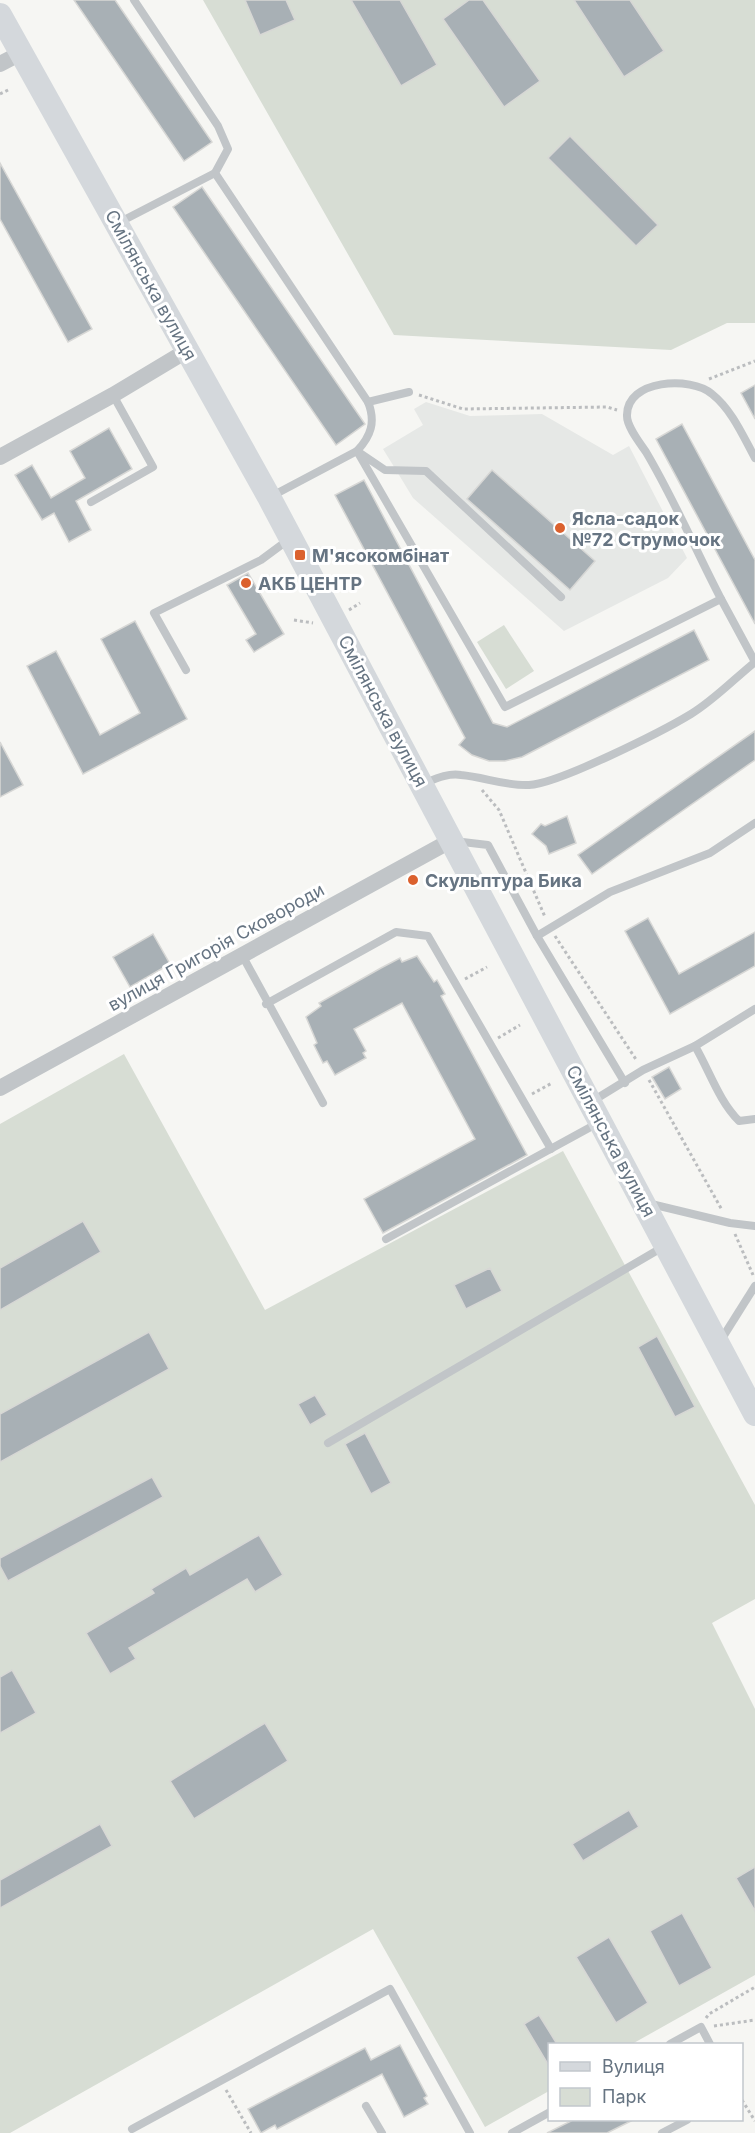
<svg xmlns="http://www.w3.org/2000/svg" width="755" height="2133" viewBox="0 0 755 2133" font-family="Inter,sans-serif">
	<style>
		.built { fill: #e6e8e6 }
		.green { fill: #d7ddd4 }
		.building { fill: #a8b0b5; stroke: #d7d7d5; stroke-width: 1.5 }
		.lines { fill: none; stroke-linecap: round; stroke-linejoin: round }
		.path { stroke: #bbbdbf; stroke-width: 3; stroke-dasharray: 3 3; stroke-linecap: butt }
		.lane { stroke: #c1c5c8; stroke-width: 8 }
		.street { stroke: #c1c5c8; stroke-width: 16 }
		.secondary { stroke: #d4d8dc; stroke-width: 24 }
		.poi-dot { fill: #db612e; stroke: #fff; stroke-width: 2 }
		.labels { text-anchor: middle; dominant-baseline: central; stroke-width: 6; stroke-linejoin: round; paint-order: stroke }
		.street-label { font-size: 18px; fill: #667482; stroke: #fff }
		.poi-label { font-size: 18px; font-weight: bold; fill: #667482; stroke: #fff; text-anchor: start }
	</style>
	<rect width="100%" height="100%" fill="#f6f6f3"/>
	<polygon class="built" points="426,402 470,416 542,414 613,455 629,446 687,558 668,578 564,631 413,498 396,470 383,449 423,425 414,409"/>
	<g class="green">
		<polygon points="203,0 755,0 755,323 727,323 671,350 394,335"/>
		<polygon points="504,625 534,671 506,689 477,642"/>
		<polygon points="124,1054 265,1310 563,1151 755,1505 755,1599 712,1623 755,1709 755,1975 632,2044 550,2044 549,2091 485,2127 373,1929 10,2133 0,2133 0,1124"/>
	</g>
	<g class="building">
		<polygon points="74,0 115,0 212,142 184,161"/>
		<polygon points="245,0 286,0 295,20 260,35"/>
		<polygon points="351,0 400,0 437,65 401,86"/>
		<polygon points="469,0 483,0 540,81 504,107 443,19"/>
		<polygon points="574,0 630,0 664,51 624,77"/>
		<polygon points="570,136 658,225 636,246 548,158"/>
		<polygon points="0,163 92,329 68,342 0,219"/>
		<polygon points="202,187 365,424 336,445 173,207"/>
		<polygon points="755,385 755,419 741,393"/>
		<polygon points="682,424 755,560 755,624 656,439"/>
		<polygon points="109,428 132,469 76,501 91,530 69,542 54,513 42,520 15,475 32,465 51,498 85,478 70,451"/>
		<polygon points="492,470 595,561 570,590 467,499"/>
		<polygon points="364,480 493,723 507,727 694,630 709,660 522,757 505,761 489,761 472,755 459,745 465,738 335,495"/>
		<polygon points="248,573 284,634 254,652 246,640 256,634 227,585"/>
		<polygon points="135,621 187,719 83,774 27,666 56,651 100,735 140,713 101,639"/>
		<polygon points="755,731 755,760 592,874 578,855"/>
		<polygon points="0,742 23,785 0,797"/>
		<polygon points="567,816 576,843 549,854 546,846 532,834 541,824 545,826"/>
		<polygon points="648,918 679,974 755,932 755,966 670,1014 625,931"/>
		<polygon points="153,934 170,964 130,987 113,957"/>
		<polygon points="417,956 434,982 437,980 445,994 441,996 527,1155 383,1233 364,1199 475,1139 402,1003 354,1029 366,1051 363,1053 366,1058 335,1075 327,1061 323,1063 314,1045 317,1043 306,1017 321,1006 319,1003 381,968 400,958 402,962"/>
		<polygon points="669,1067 681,1089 665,1099 652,1077"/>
		<polygon points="83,1221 101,1252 0,1310 0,1268"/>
		<polygon points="490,1268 502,1291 466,1309 454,1285"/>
		<polygon points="149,1332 169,1369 0,1462 0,1414"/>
		<polygon points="657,1336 695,1407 675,1417 638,1347"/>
		<polygon points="315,1395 327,1415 310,1425 298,1404"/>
		<polygon points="365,1433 391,1483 371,1494 345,1444"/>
		<polygon points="152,1477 163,1497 8,1581 0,1566 0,1558"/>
		<polygon points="259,1535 283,1575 255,1592 247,1579 129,1648 136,1659 110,1674 86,1633 154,1593 151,1589 186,1568 190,1575"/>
		<polygon points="12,1670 36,1713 0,1733 0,1677"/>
		<polygon points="265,1723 288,1761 194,1819 170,1781"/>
		<polygon points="629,1810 639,1827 583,1861 572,1844"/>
		<polygon points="100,1824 112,1846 0,1908 0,1880"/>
		<polygon points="755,1867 755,1911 736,1878"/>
		<polygon points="682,1913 712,1968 679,1986 650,1931"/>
		<polygon points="609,1937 648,2003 616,2023 576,1957"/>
		<polygon points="539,2015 557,2044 549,2044 549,2066 524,2024"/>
		<polygon points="400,2045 427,2096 424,2098 428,2104 404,2117 382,2074 277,2129 275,2125 261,2133 248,2109 365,2048 371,2060"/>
		<polygon points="573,2120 633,2120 607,2133 547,2133"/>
	</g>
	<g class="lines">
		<g class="path">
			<polyline points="0,94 10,89"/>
			<polyline points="709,379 755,361"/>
			<polyline points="419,395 463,409 607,407 617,410"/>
			<polyline points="349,610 360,603"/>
			<polyline points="294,620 313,623"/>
			<polyline points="482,790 499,810 545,917"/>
			<polyline points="555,936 637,1061"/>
			<polyline points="465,979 487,967"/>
			<polyline points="498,1038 520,1025"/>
			<polyline points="649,1080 722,1210"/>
			<polyline points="532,1094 552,1083"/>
			<polyline points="735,1234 753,1275"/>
			<polyline points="706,2018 709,2014 755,1987"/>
			<polyline points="714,2026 755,2020"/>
			<polyline points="226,2090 251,2133"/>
			<polyline points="742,2100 755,2121"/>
		</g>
		<g class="lane">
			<path d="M134 0 218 126 228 149 215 173 368 402C376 422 371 436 357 451L270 497"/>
			<polyline points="120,222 215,173"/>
			<polyline points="368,402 409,392"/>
			<polyline points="91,502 153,467 113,395"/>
			<path d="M721 599C696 551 674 499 646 452 640 443 627 427 627 416 626 379 691 376 712 394 732 410 743 436 755 458"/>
			<polyline points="186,670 154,613 261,560 288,540"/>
			<path d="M422 784C435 779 447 773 461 775 484 777 505 786 529 785 558 784 663 731 691 714 714 700 734 679 755 662L721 599 505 707 357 451 385 470 426 471 561 597"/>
			<polyline points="454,841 488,845 537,936 625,1083"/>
			<polyline points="537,936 610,892 710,853 755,823"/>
			<polyline points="242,955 323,1103"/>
			<polyline points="266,1004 396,932 428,936 551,1149"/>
			<path d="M695 1046C710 1072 719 1101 739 1121L755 1119"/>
			<polyline points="591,1102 643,1070 695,1046 755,1009"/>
			<polyline points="647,1203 730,1223 755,1226"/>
			<polyline points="386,1239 598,1123"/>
			<polyline points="721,1340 755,1286"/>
			<polyline points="328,1443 663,1247"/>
			<polyline points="670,2044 701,2027 710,2044"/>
			<polyline points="366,2106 382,2133"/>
			<polyline points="132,2129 390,1989 470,2133"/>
			<polyline points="512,2133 550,2112"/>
			<polyline points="662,2133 687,2120"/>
		</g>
		<g class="street">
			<polyline points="0,64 21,53"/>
			<polyline points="0,457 113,395 188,350"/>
			<polyline points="0,1088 452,840"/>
		</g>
		<polyline class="secondary" points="0,15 269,497 755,1414"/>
	</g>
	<g class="poi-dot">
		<circle cx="560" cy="528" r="6"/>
		<rect x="294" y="549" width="12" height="12" rx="3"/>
		<circle cx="246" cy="583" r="6"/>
		<circle cx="413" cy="880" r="6"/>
	</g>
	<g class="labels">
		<g class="street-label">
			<text transform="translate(151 285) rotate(61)">Смілянська вулиця</text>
			<text transform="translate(383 711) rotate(62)">Смілянська вулиця</text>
			<text transform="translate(216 947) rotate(-29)">вулиця Григорія Сковороди</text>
			<text transform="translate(611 1141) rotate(62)">Смілянська вулиця</text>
		</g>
		<g class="poi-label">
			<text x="572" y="518">Ясла-садок<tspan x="572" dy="21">№72 Струмочок</tspan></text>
			<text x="312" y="555">М'ясокомбінат</text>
			<text x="258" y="583">АКБ ЦЕНТР</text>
			<text x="425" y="880">Cкульптура Бика</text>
		</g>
	</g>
	<rect x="548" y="2043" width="195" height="78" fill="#ffffff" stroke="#c2c7cd" stroke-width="1.5"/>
	<rect x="560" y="2062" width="30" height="9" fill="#d4d8dc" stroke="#c2c7cd" stroke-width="1.5"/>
	<text x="602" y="2073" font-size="18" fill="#667482">Вулиця</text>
	<rect x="560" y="2088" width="30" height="18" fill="#d7ddd4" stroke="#c2c7cd" stroke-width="1.5"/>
	<text x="602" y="2103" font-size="18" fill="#667482">Парк</text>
</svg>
